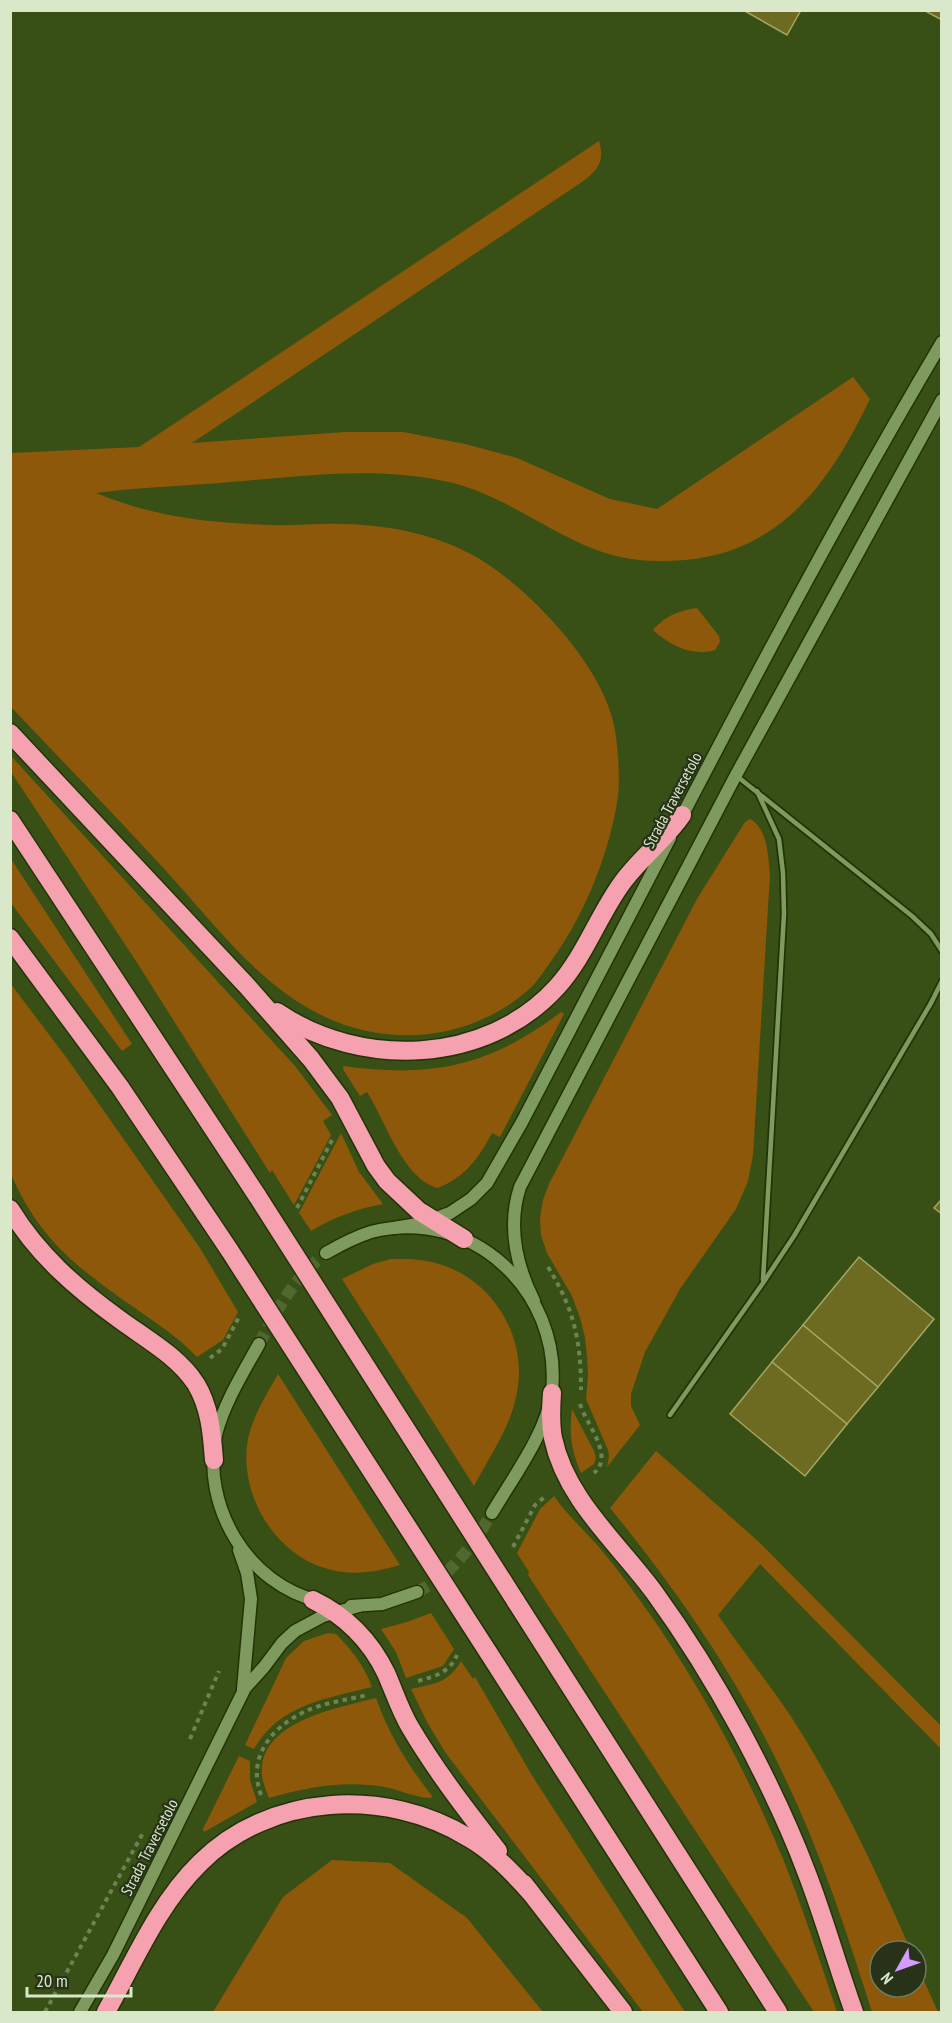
<svg xmlns="http://www.w3.org/2000/svg" width="952" height="2023" viewBox="0 0 952 2023" font-family="'PT Sans Narrow',sans-serif">
	<style>
		.green { fill: #8d5809 }
		.building { fill: #6c6b21; stroke: #a5a662; stroke-width: 1.5 }
		.lines { fill: none; stroke-linecap: round; stroke-linejoin: round }
		.secondary-tunnel { stroke: #506730; stroke-width: 12; stroke-dasharray: 12 6; stroke-linecap: butt }
		.lane-casing { stroke: #223407; stroke-width: 8 }
		.secondary-casing { stroke: #223407; stroke-width: 15 }
		.highway-casing { stroke: #223407; stroke-width: 21 }
		.path { stroke: #6e8352; stroke-width: 4; stroke-dasharray: 4.5 4.5; stroke-linecap: butt }
		.lane { stroke: #7f9a5f; stroke-width: 4.5 }
		.secondary { stroke: #7f9a5f; stroke-width: 12 }
		.highway { stroke: #f5a1af; stroke-width: 18 }
		.highway-bridge-casing { stroke: #223407; stroke-width: 21; stroke-linecap: butt }
		.highway-bridge { stroke: #f5a1af; stroke-width: 18 }
		.labels { text-anchor: middle; dominant-baseline: central; stroke-width: 4.5; stroke-linejoin: round; paint-order: stroke }
		.street-label { font-size: 16px; fill: #d9e8c9; stroke: #273219 }
	</style>
	<rect width="100%" height="100%" fill="#385015"/>
	<g class="green">
		<path d="M599 141C605 161 598 170 582 182L192 443 345 432H403L465 444 517 458 610 499 657 509 853 377 870 399C831 480 783 551 685 560 647 563 619 560 584 545 539 525 500 495 453 483 380 465 304 476 231 482 186 486 140 487 96 493 153 517 210 523 272 525 295 526 319 523 342 524 389 525 437 534 478 558 529 588 602 665 614 725 618 747 621 780 617 803 607 861 582 920 547 967 541 975 535 985 527 991 465 1044 378 1049 308 1008 251 975 211 920 167 872 116 816 63 762 11 707V453L139 447Z"/>
		<path d="M697 608 719 636 720 642 715 650C691 657 670 645 653 630 666 615 679 611 697 608Z"/>
		<polygon points="11,756 295,1066 332,1115 323,1121 331,1135 294,1205 272,1170 270,1173 136,961 11,772"/>
		<path d="M750 819C768 829 768 856 770 874L753 1155 748 1181 736 1209 680 1289 645 1352 631 1394V1406L640 1425 607 1467 609 1456 608 1450 586 1399 588 1375 587 1357 585 1337 580 1318 572 1296 547 1253 541 1235 540 1217 543 1200 549 1184 697 899 745 822Z"/>
		<polygon points="11,859 132,1044 122,1051 11,903"/>
		<path d="M10 983 66 1057 200 1248 238 1312 223 1340 197 1357C178 1337 155 1322 132 1306 75 1266 39 1239 10 1172Z"/>
		<path d="M561 1012 564 1014 500 1137 492 1133C479 1158 465 1177 438 1188 403 1179 385 1120 367 1092L360 1096 344 1071 343 1066C432 1078 489 1067 561 1012Z"/>
		<path d="M341 1133 359 1172 383 1204C357 1209 334 1217 311 1231L299 1213Z"/>
		<path d="M391 1259C410 1259 428 1259 445 1266 493 1283 525 1335 518 1386 514 1422 491 1454 474 1486L342 1279 373 1264Z"/>
		<path d="M278 1374 400 1565C377 1572 352 1576 328 1569 276 1555 241 1498 247 1445 250 1420 266 1396 278 1374Z"/>
		<path d="M572 1409 594 1451 596 1458 594 1464 581 1473C571 1451 569 1432 572 1409Z"/>
		<path d="M656 1451 758 1541 941 1726V1749L760 1564 718 1615C741 1649 767 1681 790 1715 838 1789 876 1871 911 1951H880V1987H916V1963L938 2012H872C847 1933 821 1853 785 1778 739 1680 678 1591 610 1508Z"/>
		<path d="M554 1496C567 1515 584 1530 599 1547 619 1571 638 1597 656 1623 706 1696 749 1777 783 1859 803 1909 820 1961 837 2012H814L528 1575 529 1572 517 1553 540 1509Z"/>
		<polygon points="431,1613 454,1649 443,1666 406,1678 396,1652 381,1629 407,1622"/>
		<path d="M328 1633 336 1634C352 1650 364 1666 372 1687 328 1698 278 1705 254 1749L245 1745 286 1658 304 1641Z"/>
		<path d="M461 1661 473 1679 475 1677 533 1777 685 2012H643L445 1752 427 1722 411 1689C433 1684 449 1683 461 1661Z"/>
		<path d="M376 1698C389 1735 408 1765 432 1796L431 1798C416 1798 400 1790 385 1787 346 1780 306 1787 269 1798 266 1790 263 1783 262 1775 258 1721 338 1708 376 1698Z"/>
		<polygon points="239,1756 250,1761 250,1780 257,1802 204,1832 203,1829"/>
		<polygon points="332,1860 390,1863 467,1918 543,2012 213,2012 283,1897"/>
	</g>
	<g class="building">
		<polygon points="743,10 801,10 787,35"/>
		<polygon points="928,10 942,10 942,20 927,12"/>
		<polygon points="942,1199 942,1214 934,1208"/>
		<polygon points="859,1257 934,1319 878,1387 803,1325"/>
		<polygon points="803,1325 878,1387 847,1424 772,1362"/>
		<polygon points="772,1362 847,1424 805,1476 730,1414"/>
	</g>
	<g class="lines">
		<g class="secondary-tunnel">
			<path d="M259 1344C279 1307 292 1280 326 1253"/>
			<path d="M417 1592C452 1575 472 1546 492 1513"/>
		</g>
		<g class="lane-casing">
			<g id="lane">
				<polyline points="738,777 912,916 931,934 942,951"/>
				<polyline points="757,791 779,839 783,873 784,914 763,1280"/>
				<polyline points="670,1415 763,1283 794,1236 931,1003 942,981"/>
			</g>
		</g>
		<g class="secondary-casing">
			<g id="secondary">
				<path d="M680 820C764 659 849 499 942 342"/>
				<polyline points="394,1228 423,1223 450,1213 471,1199 487,1183 522,1122 670,838"/>
				<path d="M326 1253C340 1245 355 1237 371 1232 471 1206 562 1291 552 1391 547 1433 513 1477 492 1513"/>
				<path d="M534 1301C516 1265 507 1227 520 1187L736 775 942 400"/>
				<path d="M259 1344C243 1373 224 1403 216 1435 201 1506 248 1585 319 1601"/>
				<polyline points="239,1550 247,1573 251,1599 243,1689"/>
				<polyline points="351,1606 382,1604 417,1592"/>
				<polyline points="80,2012 113,1955 245,1688 264,1667 282,1643 295,1631 323,1616 359,1606"/>
			</g>
		</g>
		<g class="highway-casing">
			<g id="highway">
				<polyline points="10,733 247,986 311,1059 340,1098 376,1166 387,1181 419,1211 464,1239"/>
				<polyline points="10,820 258,1197"/>
				<polyline points="10,938 120,1087 230,1251"/>
				<path d="M277 1012C361 1069 486 1065 557 987 585 956 598 916 622 883 640 858 665 840 682 815"/>
				<path d="M10 1209C38 1255 76 1288 119 1319 146 1339 178 1356 196 1384 210 1407 212 1434 214 1460"/>
				<path d="M552 1393C551 1408 550 1423 553 1438 566 1500 619 1544 654 1592 686 1636 715 1683 741 1731 765 1776 788 1823 806 1871 824 1917 837 1965 854 2012"/>
				<path d="M313 1600C346 1616 370 1640 386 1673 394 1691 400 1710 410 1727 436 1771 467 1811 498 1851"/>
				<polyline points="515,1600 778,2012"/>
				<polyline points="488,1652 719,2012"/>
				<polyline points="524,1884 623,2012"/>
				<path d="M106 2012C134 1962 158 1904 200 1863 270 1793 386 1787 469 1838 493 1852 512 1872 530 1892"/>
			</g>
		</g>
		<g class="path">
			<polyline points="297,1208 332,1140"/>
			<path d="M548 1267C574 1309 581 1341 581 1390"/>
			<polyline points="210,1358 222,1349 240,1315"/>
			<path d="M580 1404C586 1424 615 1456 594 1473"/>
			<polyline points="513,1547 535,1505 547,1495"/>
			<path d="M418 1681C435 1676 449 1673 457 1655"/>
			<polyline points="190,1739 219,1671"/>
			<path d="M261 1795C247 1757 271 1728 304 1712 322 1703 347 1700 367 1695"/>
			<polyline points="45,2012 144,1831"/>
		</g>
		<use href="#lane" class="lane"/>
		<use href="#secondary" class="secondary"/>
		<use href="#highway" class="highway"/>
		<g class="highway-bridge-casing">
			<g id="highway-bridge">
				<polyline points="258,1197 515,1600"/>
				<polyline points="230,1251 488,1652"/>
			</g>
		</g>
		<use href="#highway-bridge" class="highway-bridge"/>
	</g>
	<g class="labels">
		<g class="street-label">
			<text transform="translate(672 800) rotate(-62)">Strada Traversetolo</text>
			<text transform="translate(149 1847) rotate(-63)">Strada Traversetolo</text>
		</g>
	</g>
	<rect width="952" height="2023" fill="none" stroke="#d9e8c9" stroke-width="24"/>
	<g transform="translate(898 1969) rotate(230)"><circle r="28" fill="#273219" stroke="#6e7b5f" stroke-width="1.5"/>
	<path d="M0-4.5L10 22L0 15L-10 22Z" fill="#d29dfd"/>
	<text y="-9" font-size="16" font-weight="bold" text-anchor="middle" fill="#d9e8c9">N</text>
	</g>
	<path d="M27 1987v9h104v-9" fill="none" stroke="#d9e8c9" stroke-width="3"/>
	<text x="36" y="1987" font-size="18" fill="#d9e8c9" stroke="#273219" stroke-width="4.5" paint-order="stroke">20 m</text>
</svg>
